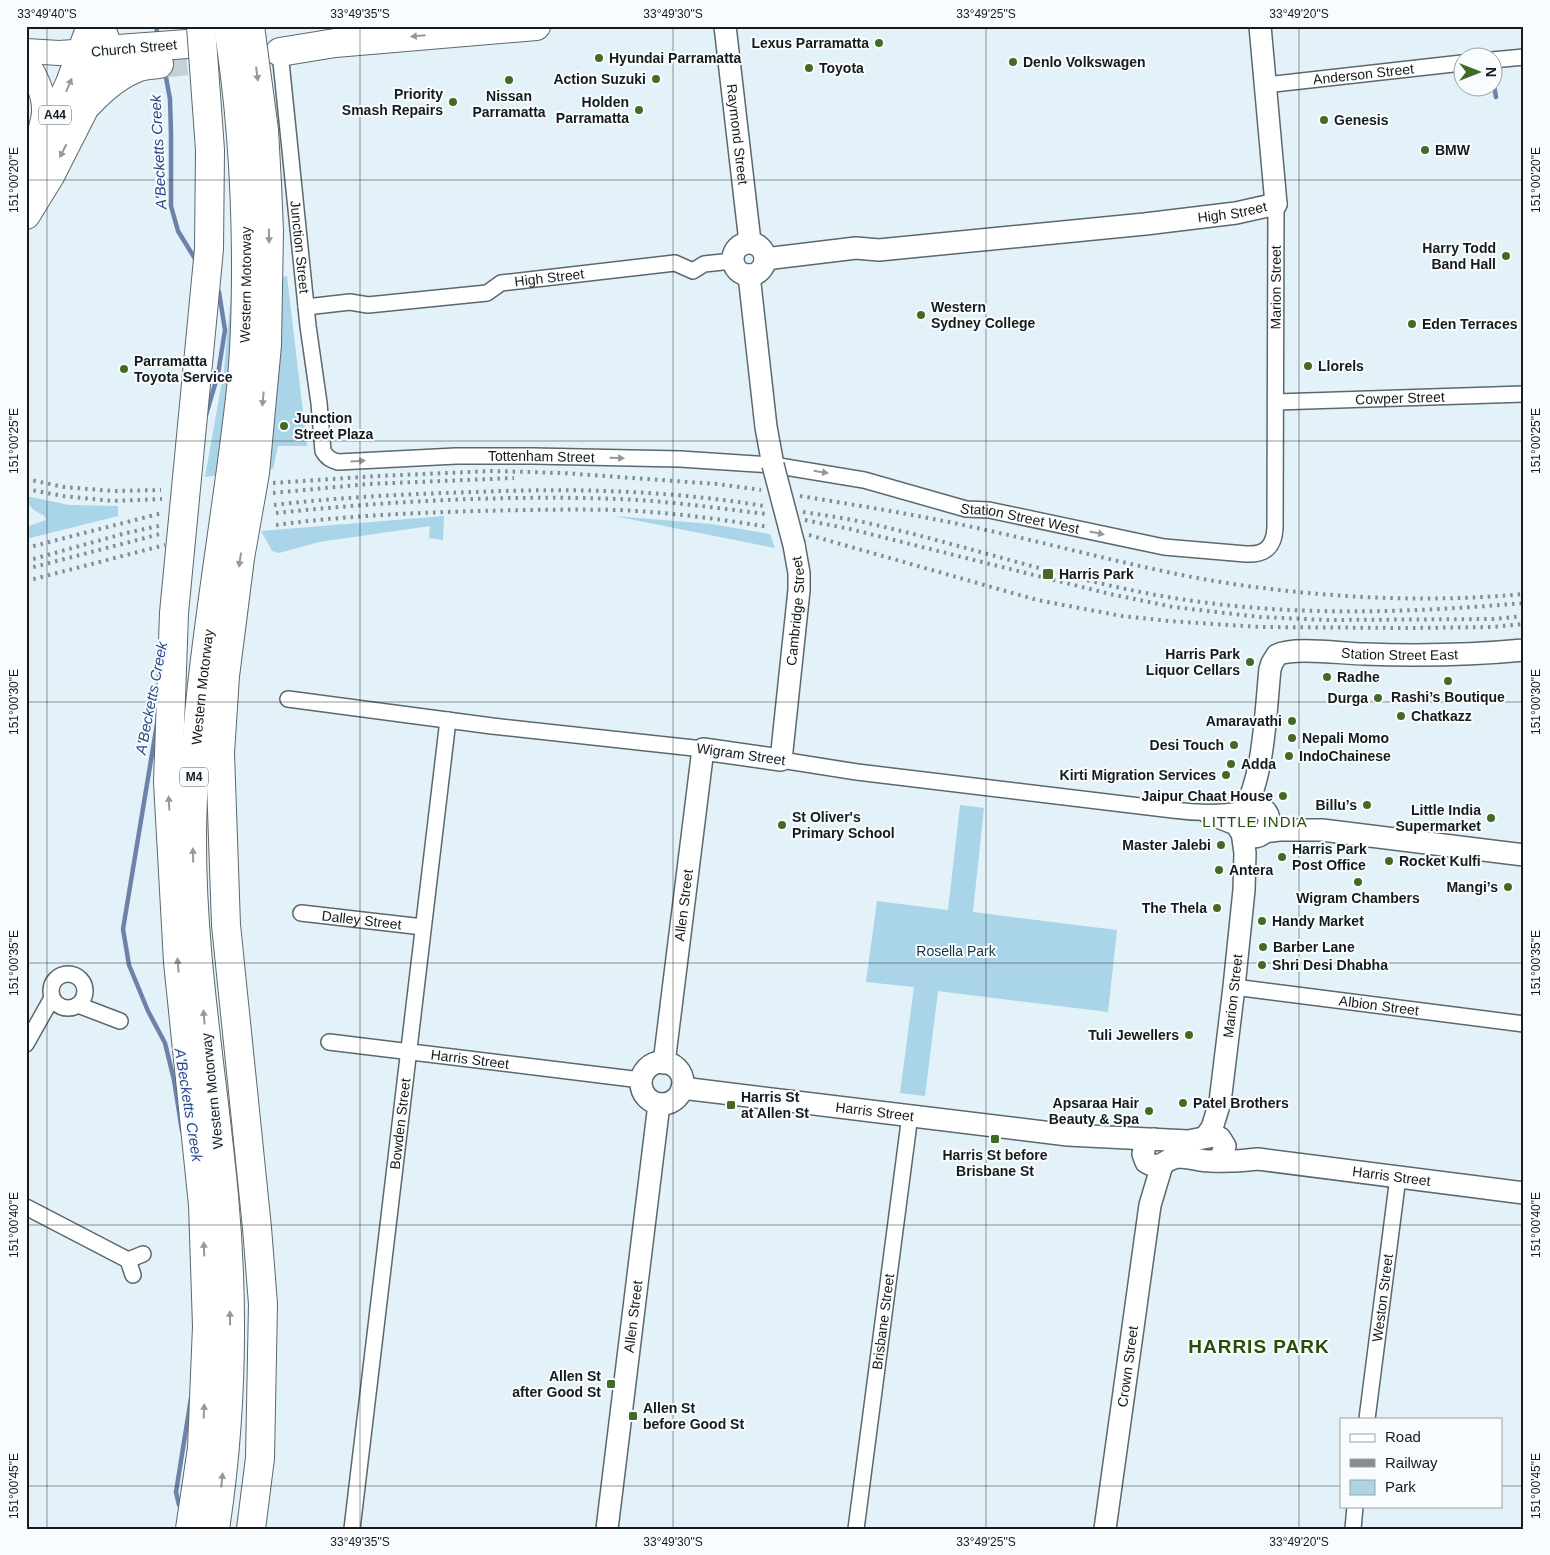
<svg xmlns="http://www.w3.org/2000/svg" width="1550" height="1555" viewBox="0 0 1550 1555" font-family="Arial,sans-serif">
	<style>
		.green { fill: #aad4e7 }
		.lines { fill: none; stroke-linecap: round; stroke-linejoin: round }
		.stream { stroke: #6e82a9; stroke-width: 4.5 }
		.highway-tunnel { stroke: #c4d1d7; stroke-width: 28; stroke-dasharray: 28 14; stroke-linecap: butt }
		.street-casing { stroke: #5b686e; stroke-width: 18 }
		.secondary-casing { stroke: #5b686e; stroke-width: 24 }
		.primary-casing { stroke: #5b686e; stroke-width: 26 }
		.highway-casing { stroke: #5b686e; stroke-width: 30 }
		.street { stroke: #fff; stroke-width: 15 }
		.secondary { stroke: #fff; stroke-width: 21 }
		.primary { stroke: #fff; stroke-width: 24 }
		.highway { stroke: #fff; stroke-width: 28 }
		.rail { stroke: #838d92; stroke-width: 4; stroke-dasharray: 2.5 5; stroke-linecap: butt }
		.secondary-bridge-casing { stroke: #5b686e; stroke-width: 24; stroke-linecap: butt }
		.highway-bridge-casing { stroke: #5b686e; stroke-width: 30; stroke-linecap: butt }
		.secondary-bridge { stroke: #fff; stroke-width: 21 }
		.highway-bridge { stroke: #fff; stroke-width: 28 }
		.oneway { fill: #969899 }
		.ticks { fill: none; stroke: #151a1c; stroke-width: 1; stroke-opacity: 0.45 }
		.poi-dot { fill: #436a25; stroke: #f9fcfe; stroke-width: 2 }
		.labels { text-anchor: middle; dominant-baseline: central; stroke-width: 4; stroke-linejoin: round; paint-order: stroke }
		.shield { fill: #f9fcfe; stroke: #595e60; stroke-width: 1 }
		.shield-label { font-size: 12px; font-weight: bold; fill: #151a1c }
		.poi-label { font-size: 14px; font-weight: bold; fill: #151a1c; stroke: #f9fcfe; text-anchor: start }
		.street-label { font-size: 14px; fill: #151a1c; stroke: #f9fcfe }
		.park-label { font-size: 14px; fill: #153745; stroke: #f9fcfe }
		.water-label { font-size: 15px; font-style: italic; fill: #2c488b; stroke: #f9fcfe }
		.neighbourhood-label { font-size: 15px; letter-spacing: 1px; fill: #2a4d0a; stroke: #f9fcfe }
		.district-label { font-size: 19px; font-weight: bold; letter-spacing: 1px; fill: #2a4d0a; stroke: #f9fcfe }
		.neatline { fill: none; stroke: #151a1c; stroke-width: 2 }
		.ticks-label { font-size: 12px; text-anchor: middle; fill: #151a1c }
	</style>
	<rect width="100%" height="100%" fill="#e3f1f8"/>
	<g class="green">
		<polygon points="287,276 307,446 278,446 273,469 205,477 224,370 232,283"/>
		<path d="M26 496 69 505 118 506V516L26 539V527L46 520 44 515C34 512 28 506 26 496Z"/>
		<polygon points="444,516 443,540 429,538 430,526 319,542 279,553 272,551 261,531"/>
		<polygon points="614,516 711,524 770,534 775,548"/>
		<polygon points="960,805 984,808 973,912 1117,930 1108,1012 938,991 925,1096 900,1093 914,987 866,982 877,901 948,910"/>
	</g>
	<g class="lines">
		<g class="stream">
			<polyline points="156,26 158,37"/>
			<polyline points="165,72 170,99 171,134 171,206 178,231 197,262"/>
			<polyline points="1493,80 1496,97"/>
			<polyline points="206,415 218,374 225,330 219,292 216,289"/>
			<polyline points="157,724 123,929 129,965 148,1011 165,1043 174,1080 182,1131"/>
			<polyline points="179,1505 176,1492 191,1398"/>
		</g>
		<polyline class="highway-tunnel" points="159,64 242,56"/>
		<g class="street-casing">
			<g id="street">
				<path id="s1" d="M280 52 308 326 319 403 323 451C327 458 331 460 338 462L456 456H533L680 459 773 465 864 480 966 509 989 510 1164 547 1246 554C1265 555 1274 547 1275 528L1276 204"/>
				<polyline points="1492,60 1524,57"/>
				<path id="s2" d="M1265 85 1462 63"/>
				<path id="s3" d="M306 307 350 302 368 305 487 293 501 283 675 263 693 271 704 264 732 261"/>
				<path id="s4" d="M1276 402 1524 394"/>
				<polyline points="288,699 492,726 703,749"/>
				<path d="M781 760 857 772 1173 810C1196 813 1220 814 1243 809"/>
				<polyline points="1207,816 1240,829"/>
				<path id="s5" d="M301 913 423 927"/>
				<circle cx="68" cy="991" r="17"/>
				<path id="s6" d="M1234 987 1524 1024"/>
				<polyline points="78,1005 120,1021"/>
				<path id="s7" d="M329 1042 641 1080"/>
				<polyline points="26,1044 52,998"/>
				<polyline points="26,1207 128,1260 133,1275"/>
				<polyline points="128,1260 143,1254"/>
				<path id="s8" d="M1367 1419 1398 1177"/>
				<path id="s9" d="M352 1529 448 720"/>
				<path id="s10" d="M856 1529 910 1115"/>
				<polyline points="1353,1529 1355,1506"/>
			</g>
		</g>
		<g class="secondary-casing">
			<g id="secondary">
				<path id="s11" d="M725 26 750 242"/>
				<polyline points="1260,26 1276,204"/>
				<circle cx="749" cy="259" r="16"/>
				<path id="s12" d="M765 259 856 248 879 250 1145 224 1236 213 1276 204"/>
				<polyline points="749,275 766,427 773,465"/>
				<circle cx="1253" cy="821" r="16"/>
				<path id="s13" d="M1245 808C1264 775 1266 707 1270 669L1272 663 1277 655C1294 646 1344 654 1364 654 1418 656 1471 655 1524 650"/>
				<polyline points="1264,832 1279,830 1322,830 1524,855"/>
				<circle cx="662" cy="1083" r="21"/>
				<path id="s14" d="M664 1063 703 749 781 760 799 590V573L794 545"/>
				<path id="s15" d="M682 1088 1068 1135 1188 1141 1214 1136 1220 1138 1225 1146 1221 1157 1216 1161"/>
				<path id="s16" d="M1206 1136 1212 1128 1220 1102 1234 987 1244 890 1245 853 1242 832"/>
				<path id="s17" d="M1154 1139 1146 1142 1143 1154 1146 1162C1161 1172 1164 1158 1179 1157 1189 1157 1200 1161 1210 1161 1227 1162 1242 1161 1258 1159L1524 1193"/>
				<path id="s18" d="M607 1529 659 1104"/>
				<path id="s19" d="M1105 1529 1150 1205 1162 1165"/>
			</g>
		</g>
		<g class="primary-casing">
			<g id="primary">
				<polyline points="26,51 59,53 105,50 107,38 102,26"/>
				<path d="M26 61C35 75 45 95 44 113 43 122 40 131 38 140"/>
			</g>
		</g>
		<g class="highway-casing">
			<g id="highway">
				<polyline points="280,52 335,43 536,26"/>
				<path d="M88 104C102 89 119 74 139 67 145 65 152 65 159 64"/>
				<polyline points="26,177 70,83 91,26"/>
				<polyline points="26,215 50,176 85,107 105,50 187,44"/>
			</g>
		</g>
		<use href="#street" class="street"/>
		<use href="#secondary" class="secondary"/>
		<use href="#primary" class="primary"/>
		<use href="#highway" class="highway"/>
		<g class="rail">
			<polyline points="26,479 64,487 113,491 161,490"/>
			<polyline points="273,483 378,476 493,471 563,473 717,484 761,490"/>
			<polyline points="26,489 63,496 112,501 162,499"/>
			<polyline points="273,493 368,484 514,478"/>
			<path d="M800 496C862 506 924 516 986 530 1078 550 1169 577 1263 588 1350 599 1437 602 1524 594"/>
			<path d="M274 505C341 497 408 494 474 492 571 488 668 490 764 506"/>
			<path d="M803 512C823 515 843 518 863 522 967 545 1068 581 1174 598 1289 617 1408 613 1524 603"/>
			<path d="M276 513C389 501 505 495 619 499 669 501 717 508 766 514"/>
			<polyline points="805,520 850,529 1110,594 1173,607 1260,617 1328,620 1493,619 1524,616"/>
			<path d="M276 525C342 516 410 513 477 511 524 510 571 509 618 510 668 512 719 519 769 527"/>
			<polyline points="809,535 1037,600 1122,616 1169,621 1260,627 1405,628 1493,627 1524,624"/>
			<polyline points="26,548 162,513"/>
			<polyline points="26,561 126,533 163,525"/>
			<polyline points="26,569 164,533"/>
			<polyline points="26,581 165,545"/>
		</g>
		<g class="secondary-bridge-casing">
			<polyline id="secondary-bridge" points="773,465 794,545"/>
		</g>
		<g class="highway-bridge-casing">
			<g id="highway-bridge">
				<polyline points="250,26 264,130 267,184 269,231 267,345 255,473 240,558 225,676 220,753 226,925 257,1228 263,1304 260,1458 251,1529"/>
				<polyline points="190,1529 202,1448 207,1326 203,1205 178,962 168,782 174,613 209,249 210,150 201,26"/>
				<path id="s20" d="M215 1529C232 1418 234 1307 224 1196 213 1076 191 955 192 834 194 684 225 537 241 389 245 349 246 308 246 268 246 186 241 107 228 26"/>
			</g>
		</g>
		<use href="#secondary-bridge" class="secondary-bridge"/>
		<use href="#highway-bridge" class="highway-bridge"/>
	</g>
	<defs><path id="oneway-solid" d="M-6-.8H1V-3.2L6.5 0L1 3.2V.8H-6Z" transform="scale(1.25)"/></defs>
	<g class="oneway">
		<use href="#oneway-solid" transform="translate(418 36) rotate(175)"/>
		<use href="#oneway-solid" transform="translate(257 74) rotate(83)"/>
		<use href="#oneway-solid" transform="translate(69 85) rotate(-67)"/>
		<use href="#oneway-solid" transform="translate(63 151) rotate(117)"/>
		<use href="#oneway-solid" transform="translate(269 236) rotate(89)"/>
		<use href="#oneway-solid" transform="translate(263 399) rotate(95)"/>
		<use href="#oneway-solid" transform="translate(617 458) rotate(1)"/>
		<use href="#oneway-solid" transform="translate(358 461) rotate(-3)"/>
		<use href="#oneway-solid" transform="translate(821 472) rotate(9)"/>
		<use href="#oneway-solid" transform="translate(1097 533) rotate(12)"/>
		<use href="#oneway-solid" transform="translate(240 560) rotate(98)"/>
		<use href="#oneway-solid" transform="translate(169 803) rotate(-93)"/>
		<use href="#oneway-solid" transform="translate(193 855) rotate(-92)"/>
		<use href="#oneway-solid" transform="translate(178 965) rotate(-95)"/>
		<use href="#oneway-solid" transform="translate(204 1017) rotate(-95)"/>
		<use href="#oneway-solid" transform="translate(204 1249) rotate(-92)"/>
		<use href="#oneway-solid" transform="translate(230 1318) rotate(-91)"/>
		<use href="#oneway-solid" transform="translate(204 1411) rotate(-87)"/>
		<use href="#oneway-solid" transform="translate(222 1480) rotate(-84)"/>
	</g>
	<path class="ticks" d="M47 26V1529M360 26V1529M673 26V1529M986 26V1529M1299 26V1529M26 180H1524M26 441H1524M26 702H1524M26 963H1524M26 1225H1524M26 1486H1341M1501 1486H1524"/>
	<g class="poi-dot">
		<circle cx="879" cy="43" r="5"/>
		<circle cx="599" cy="58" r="5"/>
		<circle cx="1013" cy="62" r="5"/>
		<circle cx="809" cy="68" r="5"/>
		<circle cx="656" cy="79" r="5"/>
		<circle cx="509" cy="80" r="5"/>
		<circle cx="453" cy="102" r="5"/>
		<circle cx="639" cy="110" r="5"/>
		<circle cx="1324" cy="120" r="5"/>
		<circle cx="1425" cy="150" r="5"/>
		<circle cx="1506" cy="256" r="5"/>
		<circle cx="921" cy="315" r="5"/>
		<circle cx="1412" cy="324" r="5"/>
		<circle cx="1308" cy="366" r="5"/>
		<circle cx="124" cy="369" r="5"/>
		<circle cx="284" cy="426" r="5"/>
		<rect x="1042" y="568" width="12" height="12" rx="2.5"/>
		<circle cx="1250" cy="662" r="5"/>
		<circle cx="1327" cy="677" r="5"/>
		<circle cx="1448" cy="681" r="5"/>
		<circle cx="1378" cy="698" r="5"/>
		<circle cx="1401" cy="716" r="5"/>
		<circle cx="1292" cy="721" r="5"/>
		<circle cx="1292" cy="738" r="5"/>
		<circle cx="1234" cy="745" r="5"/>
		<circle cx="1289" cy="756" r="5"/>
		<circle cx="1231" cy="764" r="5"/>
		<circle cx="1226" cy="775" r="5"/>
		<circle cx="1283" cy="796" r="5"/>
		<circle cx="1367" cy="805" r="5"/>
		<circle cx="1491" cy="818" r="5"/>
		<circle cx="782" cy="825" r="5"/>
		<circle cx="1221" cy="845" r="5"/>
		<circle cx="1282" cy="857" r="5"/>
		<circle cx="1389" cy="861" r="5"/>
		<circle cx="1219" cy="870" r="5"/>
		<circle cx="1358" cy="882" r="5"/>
		<circle cx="1508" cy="887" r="5"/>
		<circle cx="1217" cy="908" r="5"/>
		<circle cx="1262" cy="921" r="5"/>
		<circle cx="1263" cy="947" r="5"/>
		<circle cx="1262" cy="965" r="5"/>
		<circle cx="1189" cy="1035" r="5"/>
		<circle cx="1183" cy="1103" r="5"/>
		<rect x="726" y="1100" width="10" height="10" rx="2.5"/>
		<circle cx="1149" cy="1111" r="5"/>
		<rect x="990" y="1134" width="10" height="10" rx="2.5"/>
		<rect x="606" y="1379" width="10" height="10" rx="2.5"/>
		<rect x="628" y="1411" width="10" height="10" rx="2.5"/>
	</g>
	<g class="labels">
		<g class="shield">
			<rect x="39" y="105.5" width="32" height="19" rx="4"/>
			<rect x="180" y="767.5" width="28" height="19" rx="4"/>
		</g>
		<g class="shield-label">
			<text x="55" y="115">A44</text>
			<text x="194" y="777">M4</text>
		</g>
		<g class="poi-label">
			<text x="869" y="43" text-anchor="end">Lexus Parramatta</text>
			<text x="609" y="58">Hyundai Parramatta</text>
			<text x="1023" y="62">Denlo Volkswagen</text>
			<text x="819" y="68">Toyota</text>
			<text x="646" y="79" text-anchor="end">Action Suzuki</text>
			<text x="443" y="94" text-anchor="end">Priority<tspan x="443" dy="16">Smash Repairs</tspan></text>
			<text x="509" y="96" text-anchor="middle">Nissan<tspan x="509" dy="16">Parramatta</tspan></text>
			<text x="629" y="102" text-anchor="end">Holden<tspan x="629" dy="16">Parramatta</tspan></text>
			<text x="1334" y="120">Genesis</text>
			<text x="1435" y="150">BMW</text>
			<text x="1496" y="248" text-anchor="end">Harry Todd<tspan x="1496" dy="16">Band Hall</tspan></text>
			<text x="931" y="307">Western<tspan x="931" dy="16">Sydney College</tspan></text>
			<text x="1422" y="324">Eden Terraces</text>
			<text x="134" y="361">Parramatta<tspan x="134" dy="16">Toyota Service</tspan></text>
			<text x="1318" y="366">Llorels</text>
			<text x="294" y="418">Junction<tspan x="294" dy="16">Street Plaza</tspan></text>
			<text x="1059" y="574">Harris Park</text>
			<text x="1240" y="654" text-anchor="end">Harris Park<tspan x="1240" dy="16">Liquor Cellars</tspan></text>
			<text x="1337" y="677">Radhe</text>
			<text x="1448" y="697" text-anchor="middle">Rashi’s Boutique</text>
			<text x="1368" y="698" text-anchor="end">Durga</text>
			<text x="1411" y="716">Chatkazz</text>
			<text x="1282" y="721" text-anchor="end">Amaravathi</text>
			<text x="1302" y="738">Nepali Momo</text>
			<text x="1224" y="745" text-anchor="end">Desi Touch</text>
			<text x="1299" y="756">IndoChainese</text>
			<text x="1241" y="764">Adda</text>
			<text x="1216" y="775" text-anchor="end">Kirti Migration Services</text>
			<text x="1273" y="796" text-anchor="end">Jaipur Chaat House</text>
			<text x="1357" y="805" text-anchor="end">Billu’s</text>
			<text x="1481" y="810" text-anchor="end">Little India<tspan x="1481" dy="16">Supermarket</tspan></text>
			<text x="792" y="817">St Oliver's<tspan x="792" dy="16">Primary School</tspan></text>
			<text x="1211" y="845" text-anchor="end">Master Jalebi</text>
			<text x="1292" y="849">Harris Park<tspan x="1292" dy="16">Post Office</tspan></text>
			<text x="1399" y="861">Rocket Kulfi</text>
			<text x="1229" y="870">Antera</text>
			<text x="1498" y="887" text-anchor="end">Mangi’s</text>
			<text x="1358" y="898" text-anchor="middle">Wigram Chambers</text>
			<text x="1207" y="908" text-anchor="end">The Thela</text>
			<text x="1272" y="921">Handy Market</text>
			<text x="1273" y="947">Barber Lane</text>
			<text x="1272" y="965">Shri Desi Dhabha</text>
			<text x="1179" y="1035" text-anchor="end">Tuli Jewellers</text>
			<text x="741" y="1097">Harris St<tspan x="741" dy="16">at Allen St</tspan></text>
			<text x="1139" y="1103" text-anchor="end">Apsaraa Hair<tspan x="1139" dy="16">Beauty &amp; Spa</tspan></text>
			<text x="1193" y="1103">Patel Brothers</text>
			<text x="995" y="1155" text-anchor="middle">Harris St before<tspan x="995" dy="16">Brisbane St</tspan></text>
			<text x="601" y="1376" text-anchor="end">Allen St<tspan x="601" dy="16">after Good St</tspan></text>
			<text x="643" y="1408">Allen St<tspan x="643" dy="16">before Good St</tspan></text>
		</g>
		<g class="street-label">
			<text transform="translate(134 48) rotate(-5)">Church Street</text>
			<text stroke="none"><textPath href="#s2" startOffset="99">Anderson Street</textPath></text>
			<text stroke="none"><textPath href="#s11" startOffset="109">Raymond Street</textPath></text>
			<text stroke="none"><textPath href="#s12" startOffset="470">High Street</textPath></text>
			<text stroke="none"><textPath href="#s1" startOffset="196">Junction Street</textPath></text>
			<text stroke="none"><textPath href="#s3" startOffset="248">High Street</textPath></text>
			<text stroke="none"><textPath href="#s20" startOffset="1250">Western Motorway</textPath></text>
			<text stroke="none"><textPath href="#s1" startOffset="1624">Marion Street</textPath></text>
			<text stroke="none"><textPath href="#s4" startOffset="124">Cowper Street</textPath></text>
			<text stroke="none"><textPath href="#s1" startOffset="624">Tottenham Street</textPath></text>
			<text stroke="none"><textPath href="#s1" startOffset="1109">Station Street West</textPath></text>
			<text stroke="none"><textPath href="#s14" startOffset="545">Cambridge Street</textPath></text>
			<text stroke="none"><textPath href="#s13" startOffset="281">Station Street East</textPath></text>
			<text stroke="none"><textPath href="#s20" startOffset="845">Western Motorway</textPath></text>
			<text transform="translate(741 754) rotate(8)">Wigram Street</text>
			<text stroke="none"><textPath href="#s14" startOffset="159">Allen Street</textPath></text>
			<text stroke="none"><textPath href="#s5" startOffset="61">Dalley Street</textPath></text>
			<text stroke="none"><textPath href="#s16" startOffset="144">Marion Street</textPath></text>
			<text stroke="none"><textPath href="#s6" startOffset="146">Albion Street</textPath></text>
			<text stroke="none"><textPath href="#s7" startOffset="142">Harris Street</textPath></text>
			<text transform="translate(212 1091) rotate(-96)">Western Motorway</text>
			<text stroke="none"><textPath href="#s15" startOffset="194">Harris Street</textPath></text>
			<text stroke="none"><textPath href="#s9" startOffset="408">Bowden Street</textPath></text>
			<text stroke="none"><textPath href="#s17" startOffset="279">Harris Street</textPath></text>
			<text stroke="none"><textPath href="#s8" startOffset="122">Weston Street</textPath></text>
			<text stroke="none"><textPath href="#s18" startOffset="214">Allen Street</textPath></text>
			<text stroke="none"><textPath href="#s10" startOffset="209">Brisbane Street</textPath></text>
			<text stroke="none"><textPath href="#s19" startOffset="164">Crown Street</textPath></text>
		</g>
		<g class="park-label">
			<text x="956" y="951">Rosella Park</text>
		</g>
		<g class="water-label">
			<text transform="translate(158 152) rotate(-93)">A'Becketts Creek</text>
			<text transform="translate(151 698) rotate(-79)">A'Becketts Creek</text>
			<text transform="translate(189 1105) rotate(81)">A'Becketts Creek</text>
		</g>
		<g class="neighbourhood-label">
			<text x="1255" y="821">LITTLE INDIA</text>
		</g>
		<g class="district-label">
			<text x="1259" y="1346">HARRIS PARK</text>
		</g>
	</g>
	<rect width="1550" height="1555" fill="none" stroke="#f9fcfe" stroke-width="55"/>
	<rect x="1340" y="1418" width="162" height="90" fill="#f9fcfe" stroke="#9ea2a4"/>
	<rect x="1350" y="1434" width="25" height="8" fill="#ffffff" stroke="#9ea2a4"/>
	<text x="1385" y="1442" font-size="15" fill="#151a1c">Road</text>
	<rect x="1350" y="1459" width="25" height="8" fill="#838d92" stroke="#9ea2a4"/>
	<text x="1385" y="1468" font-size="15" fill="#151a1c">Railway</text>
	<rect x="1350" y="1480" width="25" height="15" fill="#aad4e7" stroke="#9ea2a4"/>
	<text x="1385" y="1492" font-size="15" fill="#151a1c">Park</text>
	<g transform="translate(1478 72) rotate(90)"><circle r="24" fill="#f9fcfe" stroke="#9ea2a4"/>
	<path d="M0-4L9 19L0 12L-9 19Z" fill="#436a25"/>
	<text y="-8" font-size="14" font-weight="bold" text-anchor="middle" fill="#151a1c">N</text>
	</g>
	<rect x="28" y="28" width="1494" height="1500" class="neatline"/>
	<g class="ticks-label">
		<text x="47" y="18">33°49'40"S</text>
		<text x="360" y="18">33°49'35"S</text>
		<text x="673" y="18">33°49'30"S</text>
		<text x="986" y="18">33°49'25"S</text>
		<text x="1299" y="18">33°49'20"S</text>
		<text transform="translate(1536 180) rotate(-90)" y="4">151°00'20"E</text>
		<text transform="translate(14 180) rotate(-90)" y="4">151°00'20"E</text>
		<text transform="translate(1536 441) rotate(-90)" y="4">151°00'25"E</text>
		<text transform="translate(14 441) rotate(-90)" y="4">151°00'25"E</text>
		<text transform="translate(1536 702) rotate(-90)" y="4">151°00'30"E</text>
		<text transform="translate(14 702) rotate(-90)" y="4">151°00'30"E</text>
		<text transform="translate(1536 963) rotate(-90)" y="4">151°00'35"E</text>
		<text transform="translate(14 963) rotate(-90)" y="4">151°00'35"E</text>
		<text transform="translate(1536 1225) rotate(-90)" y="4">151°00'40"E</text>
		<text transform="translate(14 1225) rotate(-90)" y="4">151°00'40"E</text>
		<text transform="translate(1536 1486) rotate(-90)" y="4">151°00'45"E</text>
		<text transform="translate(14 1486) rotate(-90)" y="4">151°00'45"E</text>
		<text x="360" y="1546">33°49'35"S</text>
		<text x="673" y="1546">33°49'30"S</text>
		<text x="986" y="1546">33°49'25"S</text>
		<text x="1299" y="1546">33°49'20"S</text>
	</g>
</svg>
